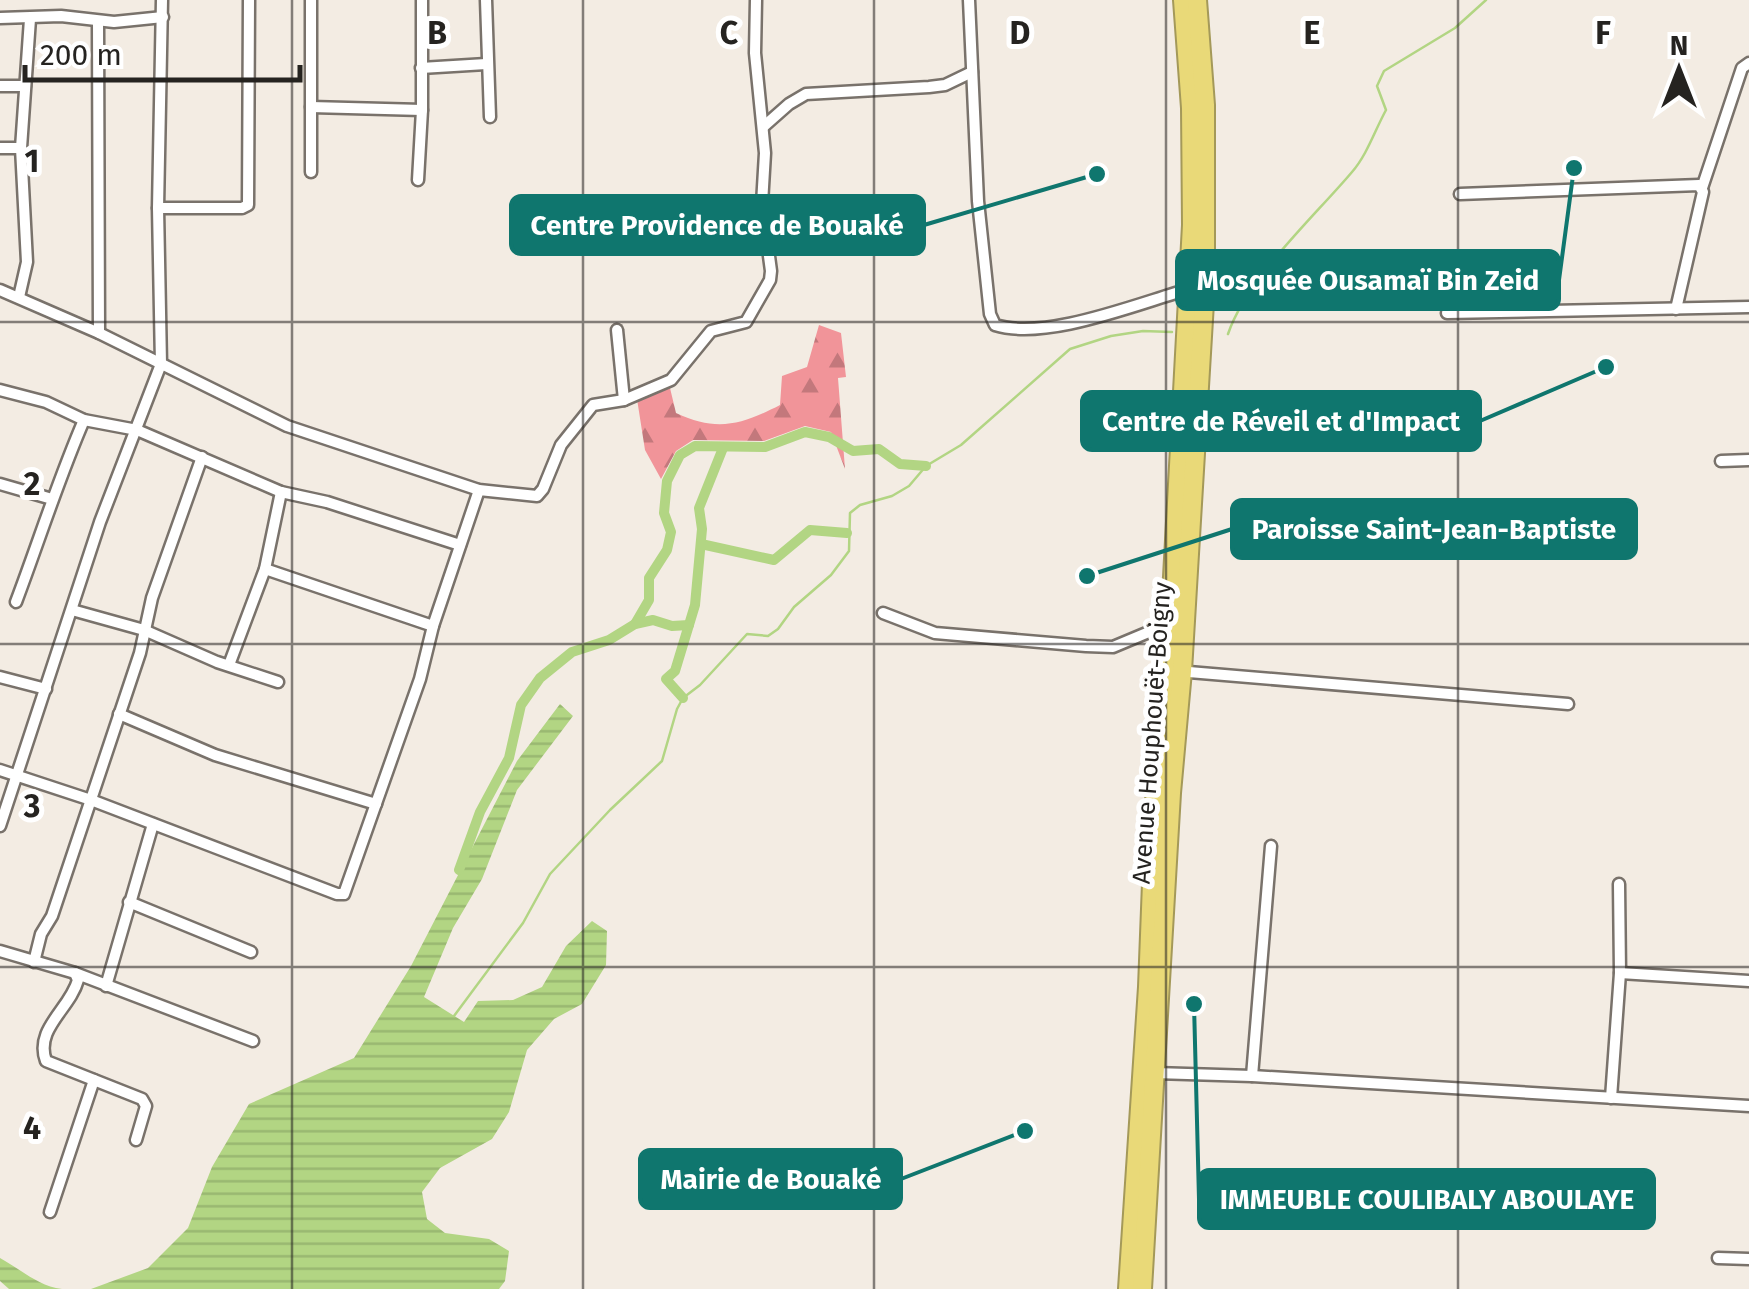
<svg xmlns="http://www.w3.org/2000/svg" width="1749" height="1289" viewBox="0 0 1749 1289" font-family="'Fira Sans',sans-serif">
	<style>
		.forest { fill: url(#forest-firs) }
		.water { fill: url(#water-rules) }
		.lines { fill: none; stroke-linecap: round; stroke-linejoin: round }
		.stream { stroke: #b2d583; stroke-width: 2.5 }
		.canal { stroke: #b2d583; stroke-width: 10 }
		.street-casing { stroke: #79726b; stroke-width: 15 }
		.highway-casing { stroke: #a49959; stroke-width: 22 }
		.street { stroke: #fff; stroke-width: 10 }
		.highway { stroke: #e9d978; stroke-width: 18 }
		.grid { fill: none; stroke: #252320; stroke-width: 2.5; stroke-opacity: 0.55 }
		.labels { text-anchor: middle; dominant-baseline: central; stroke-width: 10; stroke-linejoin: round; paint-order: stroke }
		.street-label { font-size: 25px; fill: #252320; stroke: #fff }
		.grid-label { font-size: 32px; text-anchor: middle; font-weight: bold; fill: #252320; stroke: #fff; stroke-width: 10; stroke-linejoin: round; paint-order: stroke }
		.leader { fill: none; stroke: #0f766e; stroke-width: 4 }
		.callout-dot { fill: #0f766e; stroke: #fff; stroke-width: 4 }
		.callout { fill: #0f766e; stroke: #0f766e; stroke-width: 4 }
		.callout-label { font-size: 28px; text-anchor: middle; font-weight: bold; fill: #fff }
	</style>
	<defs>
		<pattern id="forest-firs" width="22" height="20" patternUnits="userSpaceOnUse" patternTransform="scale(2.5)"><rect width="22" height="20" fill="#f19499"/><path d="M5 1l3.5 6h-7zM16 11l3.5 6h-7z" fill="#c3787c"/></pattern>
		<pattern id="water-rules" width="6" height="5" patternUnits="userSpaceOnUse" patternTransform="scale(2.5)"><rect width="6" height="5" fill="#b2d583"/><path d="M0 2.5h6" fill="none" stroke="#99b771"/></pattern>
	</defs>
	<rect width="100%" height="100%" fill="#f3ece3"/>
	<path class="forest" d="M819 325 841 333 846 377 838 378 845 469 831 432 805 426 764 441 693 440 676 451 661 479 645 450 637 399 670 388 676 413C717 432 741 425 780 405L782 376 807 367Z"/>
	<g class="water">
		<polygon points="560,704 573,716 517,790 482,879 453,928 424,997 464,1022 478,1001 513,1000 542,987 566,946 592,921 607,931 606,965 582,1004 554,1019 527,1050 509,1112 492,1139 440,1168 422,1192 427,1219 445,1233 489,1239 509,1251 505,1281 499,1289 91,1289 148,1268 188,1228 212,1167 249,1104 354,1058 411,966 517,761"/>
		<path d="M0 1258C22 1270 38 1286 62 1289H9L0 1281Z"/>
	</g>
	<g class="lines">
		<g class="stream">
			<path d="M1228 334C1247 278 1314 217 1352 172 1367 155 1375 130 1386 110L1377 86 1384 71 1455 28 1486 0"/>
			<polyline points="454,1016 523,923 550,874 610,810 662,761 677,709 683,698 700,685 747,634 768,636 778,629 794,607 831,575 849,551 850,513 860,505 892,496 909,486 926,466 961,445 1070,349 1111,336 1143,331 1172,332"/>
		</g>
		<g class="canal">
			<polyline points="701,544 774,560 810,530 847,533"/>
			<polyline points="635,624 649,600 649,578 667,550 671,532 664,513 667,481 680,455 695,446 765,447 805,432 829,437 853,451 879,449 900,464 926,466"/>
			<polyline points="683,698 666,679 675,671 695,605 702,529 699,508 723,448"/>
			<polyline points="459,870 480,812 509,758 521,705 540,678 572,652 609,640 635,624 653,620 672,626 689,625"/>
		</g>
		<g class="street-casing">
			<g id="street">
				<polyline points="486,0 490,117"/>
				<path d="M969 0 978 201 990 314 995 325C1046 341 1136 304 1189 289"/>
				<polyline points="0,18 61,16 114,22 163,17"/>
				<polyline points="98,22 99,333"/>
				<polyline points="421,68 486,64"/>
				<polyline points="0,86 25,86"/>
				<polyline points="311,107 422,110"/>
				<polyline points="763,127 789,104 806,94 929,87 945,85 972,72"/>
				<polyline points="0,148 21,148"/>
				<polyline points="311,172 311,0"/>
				<polyline points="418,180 422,110 422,0"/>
				<polyline points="1702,188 1742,68 1749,63"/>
				<polyline points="1460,194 1699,185 1703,192 1676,309"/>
				<polyline points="158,208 242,208 248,205 249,0"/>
				<polyline points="0,290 99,333 287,426 479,490 537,496 543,489 561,445 593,405 624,400 671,380 711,331 746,322 770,280 771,271 762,204 765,153 755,53 756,0"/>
				<polyline points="19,297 27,262 21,148 30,19"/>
				<polyline points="1447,313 1749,307"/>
				<polyline points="617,330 624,400"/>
				<polyline points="0,390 46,402 84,420 137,430 281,492 327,502 460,545"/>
				<polyline points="1721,461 1749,460"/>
				<polyline points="0,484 52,499"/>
				<polyline points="265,569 433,626"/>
				<path d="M16 602C39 541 58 480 84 420"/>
				<polyline points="72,610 144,630 217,662 278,682"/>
				<polyline points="883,613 935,633 1086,646 1113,647 1168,624"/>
				<polyline points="229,665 265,569 281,492"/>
				<polyline points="1177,671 1568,704"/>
				<polyline points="0,677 46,689"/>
				<polyline points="119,714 215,755 376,804"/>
				<polyline points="0,770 91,800 337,894 344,894 420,679 433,626 479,490"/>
				<polyline points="0,826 100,522 161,364 158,208 162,0"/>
				<polyline points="129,902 251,952"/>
				<polyline points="0,951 75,973 253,1041"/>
				<polyline points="34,962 41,934 52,916 140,653 152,598 202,457"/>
				<path d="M75 973 78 980C70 1009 34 1029 46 1061L142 1099 146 1106 136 1140"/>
				<polyline points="1620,973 1749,981"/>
				<polyline points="106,986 153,824"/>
				<polyline points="1155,1073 1252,1076 1749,1106"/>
				<polyline points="1252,1076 1271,846"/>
				<polyline points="1611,1098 1620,973 1619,884"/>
				<polyline points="50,1212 94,1080"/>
				<polyline points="1718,1258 1749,1259"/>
			</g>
		</g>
		<g class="highway-casing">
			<g id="highway">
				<polyline points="1128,1289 1148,987 1156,779 1173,577 1192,225 1191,108 1183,0"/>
				<polyline points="1142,1289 1171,793 1182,671 1205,286 1205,105 1197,0"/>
			</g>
		</g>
		<use href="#street" class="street"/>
		<use href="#highway" class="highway"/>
	</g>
	<path class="grid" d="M292 0V1289M583 0V1289M874 0V1289M1166 0V1289M1458 0V1289M0 322H1749M0 644H1749M0 967H1749"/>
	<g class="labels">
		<g class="street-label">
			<text transform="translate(1152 733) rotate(-86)">Avenue Houphouët-Boigny</text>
		</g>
	</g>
	<g class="grid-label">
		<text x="437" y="44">B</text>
		<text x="729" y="44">C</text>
		<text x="1020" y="44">D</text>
		<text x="1312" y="44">E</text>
		<text x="1603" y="44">F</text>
		<text x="32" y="172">1</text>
		<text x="32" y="495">2</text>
		<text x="32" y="817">3</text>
		<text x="32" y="1139">4</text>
	</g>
	<path class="leader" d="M1097 174L924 225M1574 168L1559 280M1606 367L1480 421M1087 576L1232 529M1025 1131L901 1179M1194 1004L1199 1199"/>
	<g class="callout-dot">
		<circle cx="1097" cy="174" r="10"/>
		<circle cx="1574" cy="168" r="10"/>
		<circle cx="1606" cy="367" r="10"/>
		<circle cx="1087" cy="576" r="10"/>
		<circle cx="1025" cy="1131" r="10"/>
		<circle cx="1194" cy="1004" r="10"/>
	</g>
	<g class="callout">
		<rect x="511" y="196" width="413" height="58" rx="10"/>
		<rect x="1177" y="251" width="382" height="58" rx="10"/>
		<rect x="1082" y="392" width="398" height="58" rx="10"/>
		<rect x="1232" y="500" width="404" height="58" rx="10"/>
		<rect x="640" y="1150" width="261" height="58" rx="10"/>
		<rect x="1199" y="1170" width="455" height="58" rx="10"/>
	</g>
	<g class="callout-label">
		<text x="717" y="235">Centre Providence de Bouaké</text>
		<text x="1368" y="290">Mosquée Ousamaï Bin Zeid</text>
		<text x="1281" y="431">Centre de Réveil et d'Impact</text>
		<text x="1434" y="539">Paroisse Saint-Jean-Baptiste</text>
		<text x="771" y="1189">Mairie de Bouaké</text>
		<text x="1427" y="1209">IMMEUBLE COULIBALY ABOULAYE</text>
	</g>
	<g transform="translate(1679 70)" stroke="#ffffff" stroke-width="8" paint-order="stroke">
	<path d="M0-8L18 38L0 25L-18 38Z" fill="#252320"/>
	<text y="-15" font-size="28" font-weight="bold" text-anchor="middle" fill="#252320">N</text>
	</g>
	<path d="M25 65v15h275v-15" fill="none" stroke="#252320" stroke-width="5"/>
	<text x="40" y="65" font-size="30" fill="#252320" stroke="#ffffff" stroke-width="8" paint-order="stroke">200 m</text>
</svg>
